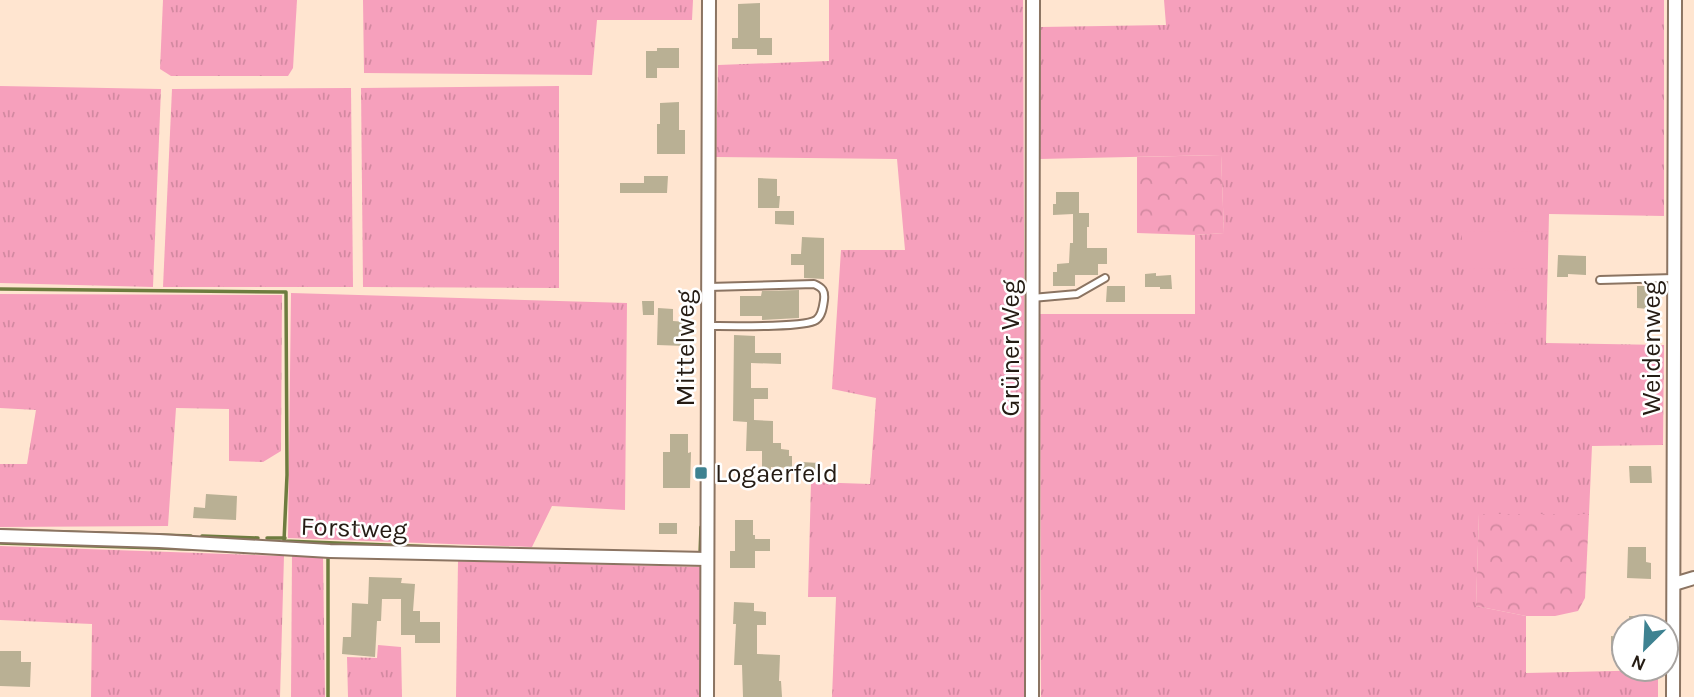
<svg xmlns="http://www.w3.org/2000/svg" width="1694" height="697" viewBox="0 0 1694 697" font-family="Karla,sans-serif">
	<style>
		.grass { fill: url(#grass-tufts) }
		.forest { fill: url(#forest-crowns) }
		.garden { fill: #f6a0bc }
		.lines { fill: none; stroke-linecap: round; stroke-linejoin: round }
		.stream { stroke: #6e7c3f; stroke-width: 3.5 }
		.building { fill: #b9b094 }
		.lane-casing { stroke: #8b7462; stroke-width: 10 }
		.street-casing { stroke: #8b7462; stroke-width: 16 }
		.lane { stroke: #fff; stroke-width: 6 }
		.street { stroke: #fff; stroke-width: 12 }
		.poi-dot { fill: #3e8291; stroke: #fff; stroke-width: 2.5 }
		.labels { text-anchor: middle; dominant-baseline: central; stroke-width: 5; stroke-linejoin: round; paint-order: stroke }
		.street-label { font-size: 26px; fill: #251c14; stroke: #fff }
		.poi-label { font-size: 26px; fill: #251c14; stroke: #fff; text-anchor: start }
	</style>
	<defs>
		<pattern id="grass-tufts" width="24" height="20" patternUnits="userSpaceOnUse" patternTransform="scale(1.75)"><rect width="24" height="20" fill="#f6a0bc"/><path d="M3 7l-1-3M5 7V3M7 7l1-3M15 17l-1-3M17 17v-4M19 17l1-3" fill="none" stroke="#d389a1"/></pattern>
		<pattern id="forest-crowns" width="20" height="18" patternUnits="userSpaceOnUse" patternTransform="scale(1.75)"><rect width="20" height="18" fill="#f6a0bc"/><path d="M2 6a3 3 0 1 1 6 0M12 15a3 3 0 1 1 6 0" fill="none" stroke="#d389a1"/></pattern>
	</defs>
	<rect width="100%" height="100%" fill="#ffe5d0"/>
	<g class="grass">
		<polygon points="163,0 297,0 293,68 288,76 171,76 160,69"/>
		<polygon points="363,0 693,0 692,20 597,20 592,75 364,73"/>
		<polygon points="829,0 1023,0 1026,697 832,697 836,597 808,597 811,482 870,484 876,398 832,389 841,250 905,250 897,159 716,157 718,65 829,61"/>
		<polygon points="1164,0 1664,0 1664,216 1549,214 1546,343 1664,345 1663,445 1592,446 1589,514 1479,514 1476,606 1526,616 1526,673 1658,670 1658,697 1041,697 1040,314 1195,314 1195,235 1224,233 1221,155 1039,159 1041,27 1166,25"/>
		<polygon points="0,86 161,89 153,287 0,283"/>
		<polygon points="559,86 559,288 363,287 361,88"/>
		<polygon points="351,88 353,287 163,287 172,89"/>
		<polygon points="291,293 627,303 625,510 552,506 532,547 288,538"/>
		<polygon points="0,294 282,295 281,451 263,462 229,461 229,409 176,408 168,526 0,527 0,464 27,464 36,410 0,408"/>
		<polygon points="0,546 284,556 280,697 91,697 92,624 0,620"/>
		<polygon points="292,554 323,555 325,697 291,697"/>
		<polygon points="458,561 702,567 701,697 456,697"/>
		<polygon points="378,645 401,647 402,697 348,697 347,657 377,658"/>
	</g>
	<g class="forest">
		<polygon points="1221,155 1224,233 1195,235 1137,233 1137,157"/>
		<polygon points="1479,514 1589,514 1585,598 1578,611 1555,616 1526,616 1476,606"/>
	</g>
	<g class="garden">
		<polygon points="1536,231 1536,268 1462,269 1462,232"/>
		<circle cx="1502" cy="307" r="17"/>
	</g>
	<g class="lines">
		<g class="stream">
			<polyline points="0,289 286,292 287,475 284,541 465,548"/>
			<polyline points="0,530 191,536"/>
			<polyline points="202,536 258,538"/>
			<polyline points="267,538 285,538"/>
			<polyline points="0,543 190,549"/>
			<polyline points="328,555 328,697"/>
			<polyline points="700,555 701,527"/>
		</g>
	</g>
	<g class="building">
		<polygon points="760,3 760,38 772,38 772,55 757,55 757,49 732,49 732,38 738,38 738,4"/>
		<polygon points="657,48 679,48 679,68 657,68 657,78 646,78 646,51 657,51"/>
		<polygon points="679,102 679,130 685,130 685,154 657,154 657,124 660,124 660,103"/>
		<polygon points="644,176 668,176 667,193 620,193 620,183 644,183"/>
		<polygon points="758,178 777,179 777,196 780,196 779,208 758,208"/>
		<polygon points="1056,192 1079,192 1079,213 1089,213 1089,227 1087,227 1087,248 1107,248 1107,264 1098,264 1098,275 1075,275 1075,286 1053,286 1053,272 1057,272 1057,264 1069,263 1070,243 1073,243 1073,214 1053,215 1053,204 1056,204"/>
		<polygon points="775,211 794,211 794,225 775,224"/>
		<polygon points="802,237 824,238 824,279 804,278 804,265 791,265 791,254 801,254"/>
		<polygon points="1558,255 1586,256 1586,275 1568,274 1568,277 1557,277"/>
		<polygon points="1156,273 1156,276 1171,275 1172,289 1160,289 1160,287 1145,287 1145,274"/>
		<polygon points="1107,286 1125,286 1125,302 1106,302"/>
		<polygon points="1637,286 1649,286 1648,309 1637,308"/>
		<polygon points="799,290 799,318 762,320 762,316 740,316 740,296 761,296 762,291"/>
		<polygon points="642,301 654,301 654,315 643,315"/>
		<polygon points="658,308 673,309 673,321 687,322 685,346 657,345"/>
		<polygon points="734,335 755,336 755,353 781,353 781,364 751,363 751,388 768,388 768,399 754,399 754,420 773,421 773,443 781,443 781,449 789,450 789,456 792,456 792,468 771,467 771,471 762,471 762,451 746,451 747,422 733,421"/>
		<polygon points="670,434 688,434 688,453 691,452 690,488 663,488 663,452 670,452"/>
		<polygon points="801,462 819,463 819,474 801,474"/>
		<polygon points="1629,466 1651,466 1652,483 1630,483"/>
		<polygon points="206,494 237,496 236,520 193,518 194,507 205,508"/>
		<polygon points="735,520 753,520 753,535 755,535 755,539 770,539 770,551 755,551 755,568 730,568 730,551 735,551"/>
		<rect x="659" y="523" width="18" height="11"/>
		<polygon points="1628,547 1646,547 1646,562 1651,563 1651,579 1627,578"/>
		<polygon points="369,577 402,578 401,583 415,584 413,611 420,611 420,622 440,622 440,643 415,643 415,635 401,635 401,599 382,599 381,621 377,621 375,657 342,654 343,637 351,637 352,603 368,604"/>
		<polygon points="734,602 754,603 754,611 766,612 766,625 757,625 757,654 780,655 779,681 781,681 782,697 743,697 742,665 734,665 736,624 733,624"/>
		<rect x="1629" y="616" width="20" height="11"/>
		<polygon points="1611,636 1624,637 1624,651 1611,651"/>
		<polygon points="0,651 21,651 21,662 31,662 30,687 0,686"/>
	</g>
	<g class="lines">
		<g class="lane-casing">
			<g id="lane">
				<polyline points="1600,280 1674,278"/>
				<polyline points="1032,298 1077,294 1105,278"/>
				<path d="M708 326C727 326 804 328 816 320 822 316 823 307 824 300 825 291 823 288 814 284L708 287"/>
			</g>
		</g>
		<g class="street-casing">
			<g id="street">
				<polyline points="0,536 159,541 330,551 707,559"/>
				<polyline points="1674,584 1694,578"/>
				<polyline points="707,697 709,0"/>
				<polyline points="1032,697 1033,0"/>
				<polyline points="1673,697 1675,0"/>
			</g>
		</g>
		<use href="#lane" class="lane"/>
		<use href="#street" class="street"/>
	</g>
	<rect class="poi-dot" x="694" y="466" width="14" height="14" rx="3.5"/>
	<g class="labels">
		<g class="street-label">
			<text transform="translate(685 348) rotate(-90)">Mittelweg</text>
			<text transform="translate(1010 348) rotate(-90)">Grüner Weg</text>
			<text transform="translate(1651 348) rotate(-90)">Weidenweg</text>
			<text transform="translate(354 528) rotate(2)">Forstweg</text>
		</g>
		<g class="poi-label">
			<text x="715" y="473">Logaerfeld</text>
		</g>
	</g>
	<g transform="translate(1645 648) rotate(204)"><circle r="33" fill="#ffffff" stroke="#a8a4a1" stroke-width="2"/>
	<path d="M0-5L12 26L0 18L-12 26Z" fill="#3e8291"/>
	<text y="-10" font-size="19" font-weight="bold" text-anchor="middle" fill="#251c14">N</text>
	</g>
</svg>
